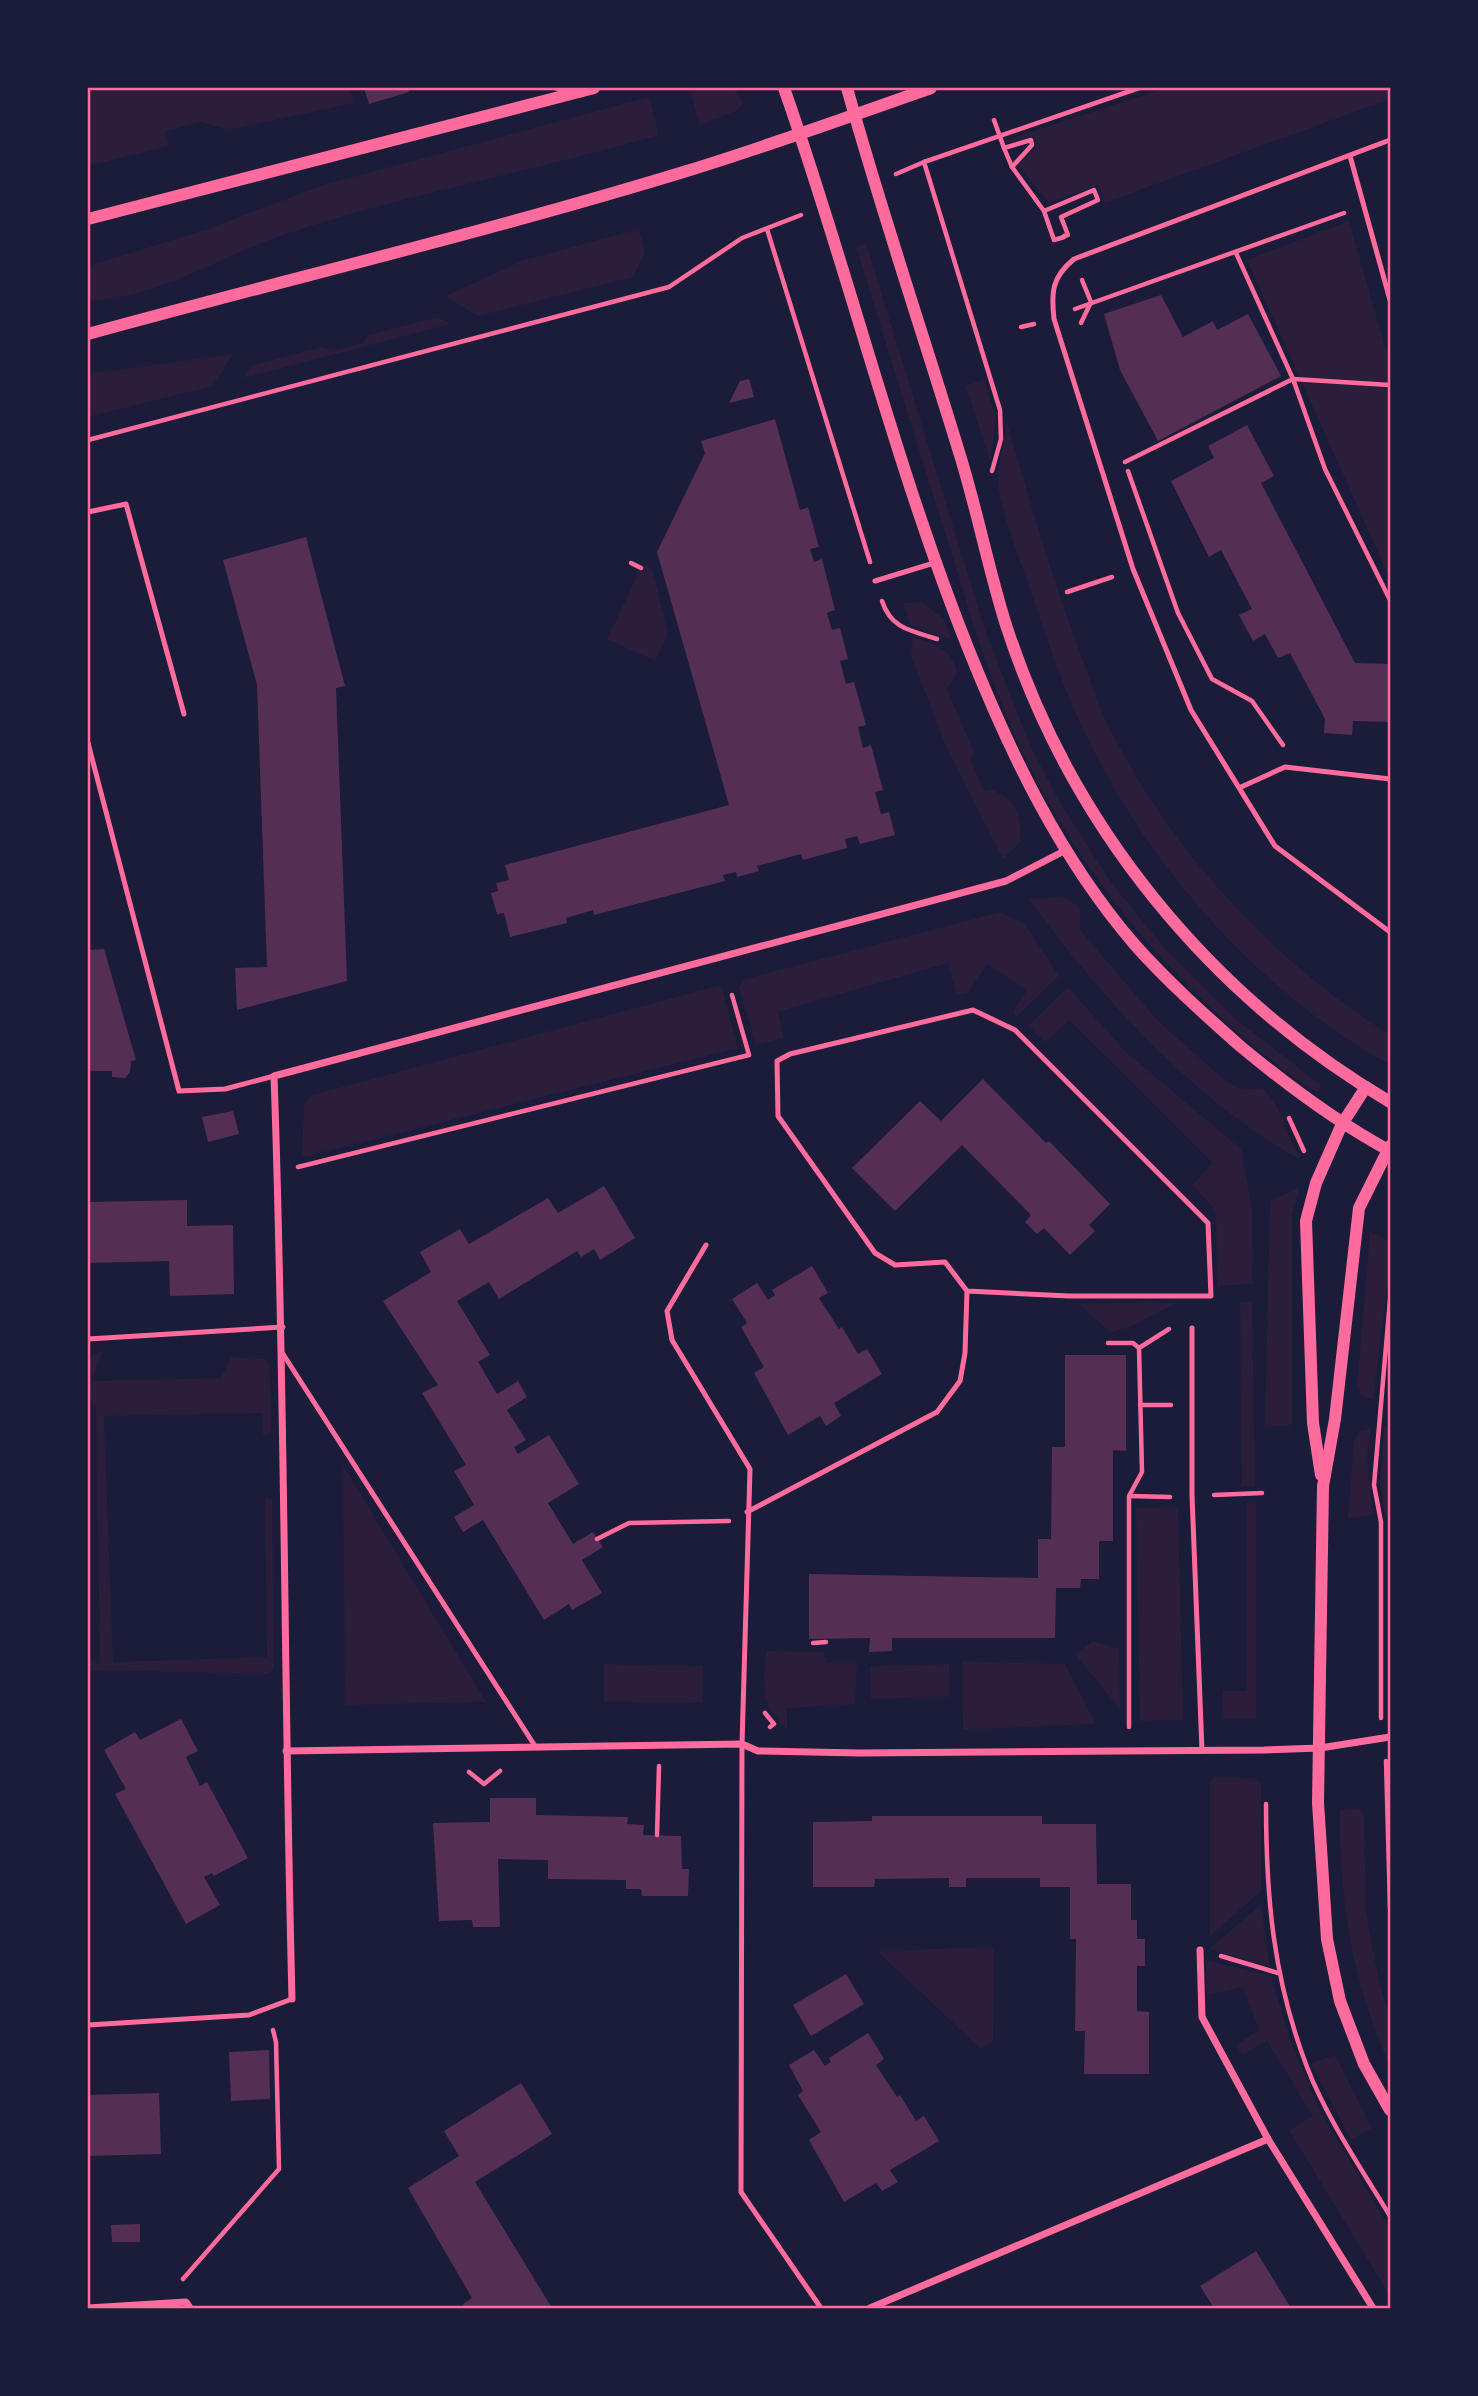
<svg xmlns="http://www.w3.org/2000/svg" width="1478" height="2396" viewBox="0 0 1478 2396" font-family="'IBM Plex Sans',sans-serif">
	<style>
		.green { fill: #2a1e3b }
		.building { fill: #542f53 }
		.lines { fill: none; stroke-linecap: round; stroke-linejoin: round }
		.path { stroke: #ff6b9d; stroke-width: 4.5 }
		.service { stroke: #ff6b9d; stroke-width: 5 }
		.minor { stroke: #ff6b9d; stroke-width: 7 }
		.tertiary { stroke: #ff6b9d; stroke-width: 12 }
		.neatline { fill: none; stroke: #ff6b9d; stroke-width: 2.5 }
	</style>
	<rect width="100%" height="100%" fill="#1b1b3a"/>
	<g class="green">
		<polygon points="88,88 350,88 354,103 228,130 201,122 166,131 169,146 88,166"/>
		<polygon points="689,88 734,88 743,103 738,110 700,125"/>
		<polygon points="1166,88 1390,88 1390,99 1104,203 1098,185 1049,203 1018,165 1037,145 1034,136 1007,143 1006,140"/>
		<path d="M649 97 659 135C535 171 406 194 283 235 220 256 156 300 88 300V266L205 230 323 185Z"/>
		<polygon points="1349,221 1390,364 1390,579 1247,260"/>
		<polygon points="639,229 645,253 633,277 478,316 445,296 524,260"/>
		<path d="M866 243 985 630 1030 745 1058 799 1110 881 1167 951 1238 1021 1321 1085 1319 1092C1302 1088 1247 1040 1231 1026 1141 947 1066 849 1017 740 986 672 966 600 944 529 914 435 885 341 856 246Z"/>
		<polygon points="438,317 451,324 243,378 253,365 322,347 331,351 363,343 368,335"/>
		<polygon points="233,354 213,386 88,417 88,374"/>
		<polygon points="984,379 996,419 990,461 966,386"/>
		<path d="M1007 423C1030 501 1052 579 1081 655 1090 678 1097 703 1108 725 1171 851 1272 960 1390 1035V1065C1268 998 1162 881 1098 759 1069 705 1050 649 1031 592 1022 565 996 501 998 475 999 458 1005 440 1007 423Z"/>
		<polygon points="643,564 652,568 668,634 655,661 607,639"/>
		<polygon points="921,602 944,619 952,640 910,625 903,603"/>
		<path d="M913 637C934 644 953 649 957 673L947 689 975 754 970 758 984 791 991 789C1017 802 1021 813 1021 842L1003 859 945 744 911 656Z"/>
		<path d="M1062 897 1077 905 1080 909V930L1157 1020 1227 1082 1243 1090 1262 1088C1287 1110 1281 1135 1302 1157L1297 1158C1188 1095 1103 1000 1029 899Z"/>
		<polygon points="1000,912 1025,924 1059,976 1016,1017 1013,1012 1027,990 987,964 968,993 961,995 956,993 948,963 778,1012 784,1038 756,1045 739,988 745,979"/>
		<polygon points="721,985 738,1048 308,1156 302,1155 304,1105 312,1095"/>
		<polygon points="1068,987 1127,1053 1241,1149 1252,1208 1253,1284 1217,1286 1216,1217 1213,1207 1192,1185 1213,1163 1069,1020 1045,1042 1028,1026"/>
		<polygon points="1299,1188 1292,1215 1292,1422 1289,1426 1265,1426 1270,1201"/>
		<polygon points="1370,1231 1390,1242 1390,1266 1373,1400 1361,1395 1357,1386"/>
		<polygon points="1150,1302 1176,1303 1134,1325 1110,1333 1080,1304"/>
		<polygon points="1240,1302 1252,1302 1255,1486 1242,1486"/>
		<polygon points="103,1351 91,1381 221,1378 231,1357 267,1359 270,1372 271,1434 263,1435 263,1413 104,1416 113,1662 267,1657 265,1498 272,1500 274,1669 267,1674 88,1670 88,1657 100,1665 96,1405 88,1398 88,1356"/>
		<polygon points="1384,1427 1390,1427 1390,1516 1385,1516 1380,1483"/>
		<polygon points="1371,1428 1367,1457 1373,1515 1348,1519 1354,1440 1360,1431"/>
		<polygon points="343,1465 486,1702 345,1705"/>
		<polygon points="1247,1503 1256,1503 1256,1719 1223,1719 1223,1691 1247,1691"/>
		<polygon points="1178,1507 1183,1720 1140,1721 1136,1508"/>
		<polygon points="1093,1641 1119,1649 1120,1709 1075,1654"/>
		<path d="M766 1651 824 1652 827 1663 857 1662 855 1704 787 1708V1729C757 1701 765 1689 766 1651Z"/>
		<polygon points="962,1661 1065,1664 1096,1724 963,1730"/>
		<polygon points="604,1664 703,1666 702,1703 604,1702"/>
		<polygon points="949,1664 950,1697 871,1699 870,1666"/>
		<polygon points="1213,1777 1254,1778 1261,1784 1261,1891 1210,1936 1210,1784"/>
		<path d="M1359 1808 1364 1815 1366 1912 1379 1981 1390 2019V2066C1353 1985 1339 1900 1340 1810Z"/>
		<polygon points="1261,1905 1270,1966 1209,1949 1257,1908"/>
		<polygon points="990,1947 994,1950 993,2042 981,2049 877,1951"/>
		<polygon points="1205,1960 1271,1976 1289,2037 1320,2111 1390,2229 1390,2296 1289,2130 1313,2116 1267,2041 1242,2055 1236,2045 1259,2030 1243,1987 1207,1995"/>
		<polygon points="1335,2055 1372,2128 1351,2140 1311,2063"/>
	</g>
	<g class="building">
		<polygon points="364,88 408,88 409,92 369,104"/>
		<polygon points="1161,295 1183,337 1213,321 1217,330 1248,314 1281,376 1158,441 1120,370 1104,314"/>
		<polygon points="749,379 754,397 729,403 740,381"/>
		<polygon points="775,419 800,510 808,507 819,547 810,549 814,562 822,559 835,610 827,613 832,630 840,628 848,659 840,661 846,684 854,682 866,725 858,727 863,748 871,745 883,790 875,792 881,814 889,812 895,835 860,844 857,836 845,839 847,848 803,860 801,854 757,866 759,871 737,877 736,872 723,875 725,881 594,915 593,910 566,918 567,923 510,937 504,913 497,914 491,893 498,891 496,883 509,880 505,865 729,805 657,552 705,453 701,441"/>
		<polygon points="1247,425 1274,476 1261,483 1355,663 1390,664 1390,722 1353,721 1352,735 1324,733 1325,719 1290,653 1278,658 1265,634 1253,641 1239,615 1252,609 1221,550 1209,557 1171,481 1214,458 1208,446"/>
		<polygon points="306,537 345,686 336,688 347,981 237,1010 235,968 267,967 257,685 223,560"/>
		<polygon points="104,949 136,1060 131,1061 130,1072 125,1078 112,1077 112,1071 88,1071 88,950"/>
		<polygon points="983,1079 1046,1143 1049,1141 1110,1204 1089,1225 1095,1231 1070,1255 1044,1228 1037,1234 1025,1222 1031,1215 962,1145 895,1211 852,1168 920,1101 941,1121"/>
		<polygon points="233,1111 239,1134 208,1142 202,1117"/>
		<polygon points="604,1186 635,1238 600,1260 594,1249 581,1257 577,1251 499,1299 489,1282 457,1301 490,1355 478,1362 497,1394 518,1381 527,1397 507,1410 526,1440 514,1447 518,1454 549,1435 579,1484 548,1503 573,1544 593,1532 603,1547 582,1560 602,1593 572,1610 569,1604 544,1620 483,1520 463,1532 454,1517 474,1505 454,1471 466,1465 422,1393 438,1385 383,1301 431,1272 420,1252 460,1229 469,1244 548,1198 558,1213"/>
		<polygon points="187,1200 187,1226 233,1225 234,1294 170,1296 169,1261 88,1263 88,1202"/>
		<polygon points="812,1266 828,1293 819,1298 839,1329 842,1327 858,1354 867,1349 882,1374 834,1403 841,1416 826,1426 820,1416 788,1435 754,1373 764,1367 741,1327 747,1323 732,1299 757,1283 768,1300 775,1295 772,1290"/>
		<polygon points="1065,1355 1126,1355 1126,1451 1113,1450 1113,1541 1099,1541 1099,1579 1081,1579 1080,1588 1056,1588 1055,1638 892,1638 892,1651 869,1652 870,1638 809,1639 809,1574 1038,1578 1038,1539 1051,1539 1052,1447 1065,1447"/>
		<polygon points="181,1719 198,1751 186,1757 200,1786 207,1782 248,1858 214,1876 212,1873 204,1877 220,1905 186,1924 115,1794 126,1789 104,1750 135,1732 140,1740"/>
		<polygon points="490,1798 536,1798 536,1815 628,1817 627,1824 644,1825 643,1835 681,1836 682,1869 689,1869 688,1896 642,1896 641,1889 626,1889 626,1880 548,1879 548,1860 498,1859 500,1927 473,1927 472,1920 439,1921 433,1823 490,1822"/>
		<polygon points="872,1816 1042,1816 1042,1824 1096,1824 1097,1884 1131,1884 1131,1920 1137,1920 1137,1939 1145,1939 1145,1966 1137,1966 1137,2011 1149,2012 1149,2074 1084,2074 1085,2031 1075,2031 1076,1939 1070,1939 1070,1887 1040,1887 1040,1878 966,1878 966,1887 949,1887 949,1878 875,1879 874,1887 813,1887 813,1822 872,1821"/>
		<polygon points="846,1974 864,2004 811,2036 793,2005"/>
		<polygon points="868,2033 884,2059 876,2065 897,2097 900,2095 916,2121 924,2116 939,2141 890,2170 898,2182 882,2191 876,2183 844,2202 809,2140 821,2132 798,2095 803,2091 789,2065 814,2050 825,2066 831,2062 829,2058"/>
		<polygon points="269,2050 270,2099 231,2101 229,2052"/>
		<polygon points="521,2083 552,2134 475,2182 552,2308 465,2308 463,2304 472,2298 408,2188 459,2156 444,2131"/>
		<polygon points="159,2093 161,2154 88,2156 88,2095"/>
		<polygon points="140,2224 140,2242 112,2242 111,2225"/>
		<polygon points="1256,2251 1291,2308 1214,2308 1200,2286"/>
	</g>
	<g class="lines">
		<g class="path">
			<polyline points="994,120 1004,148 1031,140 1032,145 1012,167 1044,211 1054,240 1064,237"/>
			<polyline points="1004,148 1012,167"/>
			<polyline points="924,162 1000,410 1001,439 992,471"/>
			<polyline points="896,174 924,162 1139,88"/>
			<polyline points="1044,211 1094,190 1098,200 1061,217 1068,235 1064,236"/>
			<polyline points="767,229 870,562"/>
			<polyline points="1236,253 1293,379 1325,469 1390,600"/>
			<polyline points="1075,309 1344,213"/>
			<polyline points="1081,323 1091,302 1082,280"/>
			<polyline points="1021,327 1034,324"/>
			<polyline points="88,440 669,287 742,238 801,215"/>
			<polyline points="1125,462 1293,379 1390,385"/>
			<polyline points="1128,471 1178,613 1212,679 1252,701 1283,745"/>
			<polyline points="631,563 641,568"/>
			<polyline points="1067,592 1112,577"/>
			<path d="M882 601C891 629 912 631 937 639"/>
			<polyline points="732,995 749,1055"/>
			<polyline points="1289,1118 1304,1151"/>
			<polyline points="298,1167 749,1055"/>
			<polyline points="1108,1343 1133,1343 1139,1348 1142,1472 1129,1496 1129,1727"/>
			<polyline points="1139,1348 1169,1329"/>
			<polyline points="1140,1405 1171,1405"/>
			<polyline points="1214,1495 1262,1493"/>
			<polyline points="1130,1496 1170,1497"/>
			<polyline points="597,1539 629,1523 729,1521"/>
			<polyline points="813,1643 826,1642"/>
			<polyline points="765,1713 774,1724 770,1727"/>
			<polyline points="1381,1718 1381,1522 1374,1485 1390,1300"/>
			<polyline points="1386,1761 1390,1907"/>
			<polyline points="469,1772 484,1784 500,1771"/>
			<path d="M1266 1804C1266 1897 1273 1978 1307 2067 1327 2119 1361 2168 1390 2216"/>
			<polyline points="657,1835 659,1766"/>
			<polyline points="1221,1956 1278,1973"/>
			<polyline points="183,2279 279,2169 276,2042 273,2030"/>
		</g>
		<g class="service">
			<polyline points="556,88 570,91"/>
			<path d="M1390 140 1074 259C1052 277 1051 292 1054 319L1133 569 1191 710 1275 846 1390 932"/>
			<polyline points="1350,156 1390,300"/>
			<polyline points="88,512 126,504 184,714"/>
			<polyline points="875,581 934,563"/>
			<polyline points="88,743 179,1091 225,1089 274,1076"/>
			<polyline points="1241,787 1285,767 1390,779"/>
			<polyline points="706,1245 667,1311 672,1340 750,1469 742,1744 741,2192 821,2308"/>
			<polyline points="1192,1328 1192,1495 1202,1751"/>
			<polyline points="88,1339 283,1327"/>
			<polyline points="283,1354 535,1746"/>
			<polyline points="747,1512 937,1412 960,1381 965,1353 967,1291 945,1262 895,1265 875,1253 778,1116 777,1061 790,1054 973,1010 1015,1030 1208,1223 1211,1296 1069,1296 967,1291"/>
			<polyline points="88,2025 249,2015 292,1999"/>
		</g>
		<g class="minor">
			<polyline points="286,1751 742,1744 758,1751 859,1753 1264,1750 1320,1748 1390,1737"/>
			<polyline points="1200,1950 1202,2017 1268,2139 1373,2308"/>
			<path d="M292 1999C284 1692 285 1384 274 1076L1006 881 1066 850"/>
			<polyline points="88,2308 186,2302 190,2308"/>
			<polyline points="870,2308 1268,2139"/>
		</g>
		<g class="tertiary">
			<path d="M784 88C849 273 895 465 968 648 1010 753 1060 858 1135 945 1167 981 1204 1014 1240 1046 1287 1085 1336 1122 1390 1151"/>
			<path d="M847 88C881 210 922 331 959 452 977 509 988 568 1006 625 1071 826 1209 995 1390 1102"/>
			<polyline points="88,219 594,88"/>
			<path d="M88 334C288 279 491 231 690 170 771 145 851 116 931 88"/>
			<polyline points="1390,1146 1359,1208 1335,1419 1323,1486 1318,1803 1327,1939 1340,2001 1364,2064 1390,2110"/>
			<polyline points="1321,1475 1313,1423 1306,1221 1316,1183 1342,1124 1366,1087"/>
		</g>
	</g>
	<rect width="1478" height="2396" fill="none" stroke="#1b1b3a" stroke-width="178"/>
	<rect x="89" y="89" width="1300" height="2218" class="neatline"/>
</svg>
